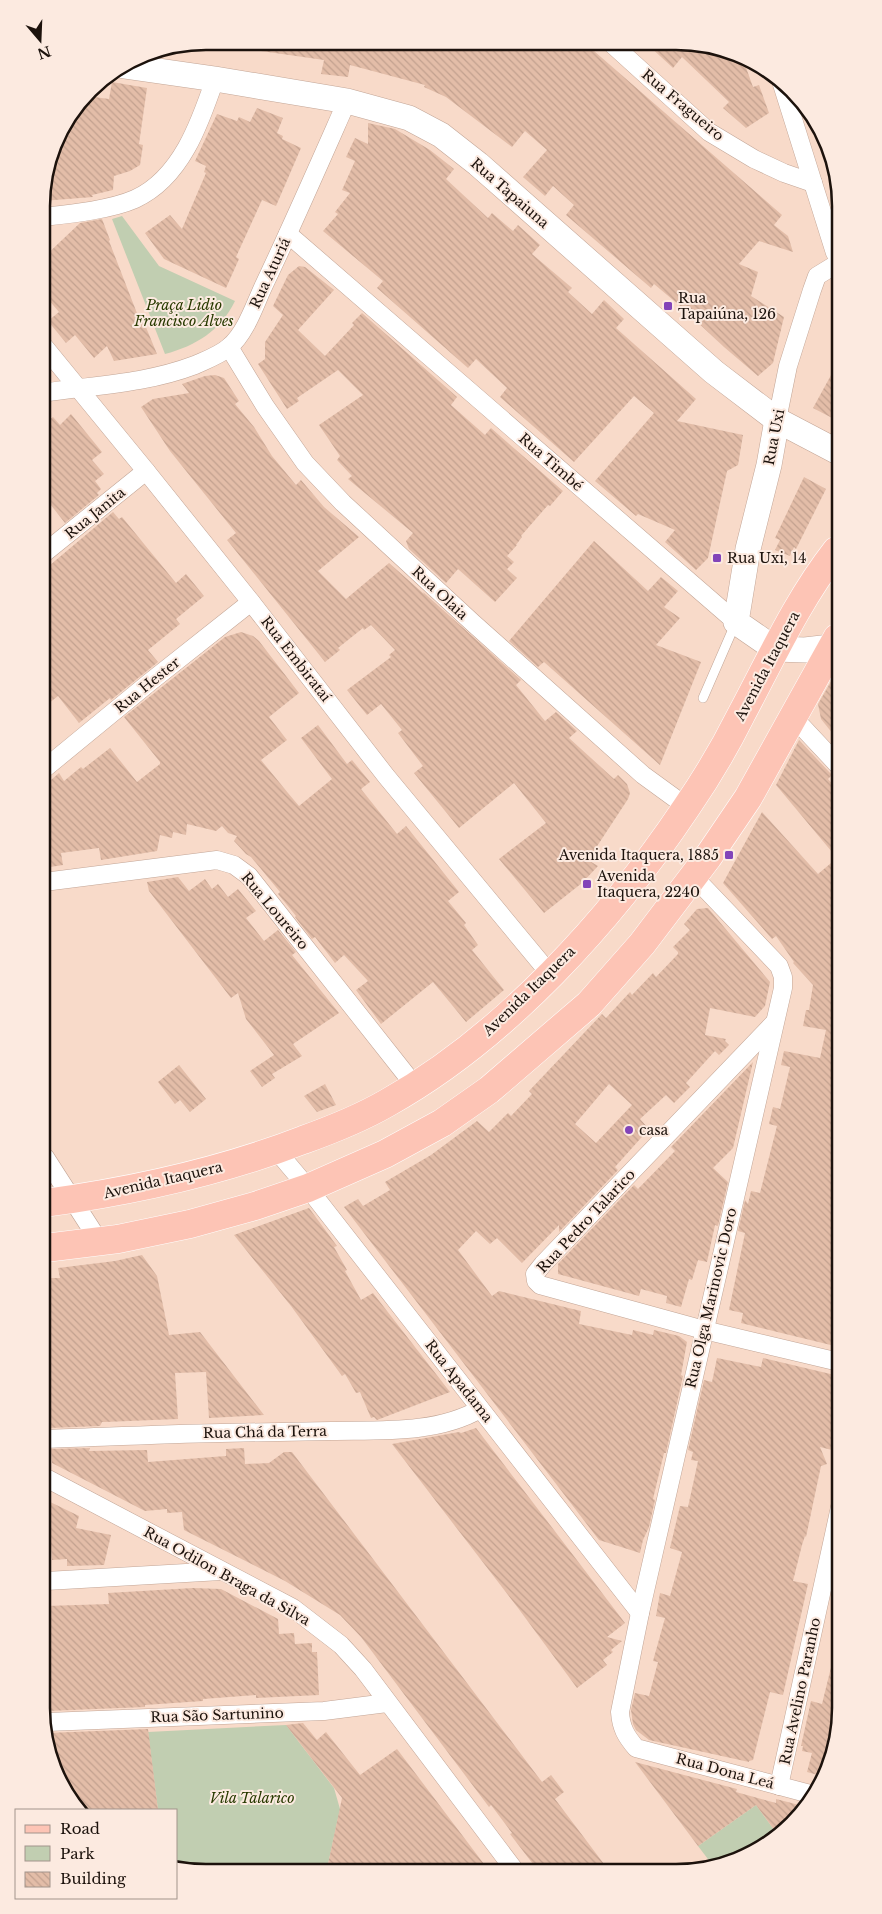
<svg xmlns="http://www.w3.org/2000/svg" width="882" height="1914" viewBox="0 0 882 1914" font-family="'Libre Baskerville',serif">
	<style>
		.green { fill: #c1ceb1 }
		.building { fill: url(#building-back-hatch); fill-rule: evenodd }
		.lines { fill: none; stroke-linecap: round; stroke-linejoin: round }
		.lane-casing { stroke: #c2a596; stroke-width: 10 }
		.street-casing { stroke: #c2a596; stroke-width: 19 }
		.secondary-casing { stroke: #c2a596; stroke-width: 26 }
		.primary-casing { stroke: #fff; stroke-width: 29 }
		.lane { stroke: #fff; stroke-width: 9 }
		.street { stroke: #fff; stroke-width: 18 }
		.secondary { stroke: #fff; stroke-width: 25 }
		.primary { stroke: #fdc4b5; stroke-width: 28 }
		.poi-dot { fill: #8244b9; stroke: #fceae0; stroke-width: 2 }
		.labels { text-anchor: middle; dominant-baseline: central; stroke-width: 4; stroke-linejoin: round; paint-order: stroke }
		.street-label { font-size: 14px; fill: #1c120c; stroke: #fceae0 }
		.poi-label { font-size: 14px; fill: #1c120c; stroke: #fceae0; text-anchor: start }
		.park-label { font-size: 14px; font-style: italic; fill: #283a00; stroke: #fceae0 }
		.rim { fill: none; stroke: #1c120c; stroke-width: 2.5 }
	</style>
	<defs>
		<pattern id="building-back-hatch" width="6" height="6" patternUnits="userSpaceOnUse" patternTransform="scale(1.25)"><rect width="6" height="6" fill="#e3bda8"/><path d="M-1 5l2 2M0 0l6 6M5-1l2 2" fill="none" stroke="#c2a18f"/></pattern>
	</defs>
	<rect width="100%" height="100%" fill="#f8dac9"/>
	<g class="green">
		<path d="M122 216 159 266 235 301C221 330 196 346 165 354L112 219Z"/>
		<polygon points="286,1725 334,1788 340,1809 327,1869 176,1870 176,1810 158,1810 148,1732"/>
		<polygon points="756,1805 778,1835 768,1845 719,1867 714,1867 698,1846"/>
	</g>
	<g class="building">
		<polygon points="261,42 586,44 782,215 774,225 788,236 793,252 759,241 739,264 758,272 751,296 784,317 773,363 758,376 724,347 679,305 654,284 651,288 566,215 574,205 553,186 545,196 523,177 547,150 525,131 512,147 446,97 424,87 425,85 350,65 348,77 321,74 324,60 261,51"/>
		<polygon points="647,44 708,44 744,62 753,87 759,85 769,113 746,128 723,108 729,102 682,57 673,68"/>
		<polygon points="112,82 147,88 139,144 143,145 140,165 130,171 114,176 113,190 92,195 93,197 42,201 42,195 58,134 87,96 109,99"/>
		<polygon points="257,108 283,118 277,133 283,136 282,139 301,148 276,206 262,200 236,257 239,259 226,288 164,259 145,233 170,215 182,229 206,173 204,172 206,166 195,161 217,114 237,121 239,117 250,122"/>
		<polygon points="368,123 395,129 430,150 454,169 446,179 488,218 492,213 513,231 518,225 540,245 532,254 572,288 568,292 592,314 604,300 624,319 616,328 696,399 677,421 743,435 738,465 727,471 708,558 696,570 665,542 675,530 638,514 636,516 595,481 654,413 634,396 574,462 500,397 507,388 476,359 468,368 377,288 383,281 323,231 338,214 335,212 350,193 342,190 355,161 346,157 355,138 368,144"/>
		<polygon points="102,219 110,240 109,241 140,321 143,320 157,354 114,361 107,346 94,358 75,335 66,343 48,321 59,312 42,292 42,259 80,223"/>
		<polygon points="299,266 305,267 334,290 298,330 325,356 354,325 352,323 362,313 457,397 451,405 485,435 491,428 563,491 550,506 548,505 521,536 522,537 516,545 517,545 507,556 514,562 507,569 517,578 495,602 458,569 446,583 409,549 406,541 413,533 348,479 352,476 337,460 340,456 319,425 363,395 338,370 297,398 299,401 287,409 258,364 265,359 265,342 283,315 273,306 288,275"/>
		<polygon points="836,366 836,420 813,408"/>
		<polygon points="215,375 224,378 239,401 235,404 254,427 272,456 296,485 301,480 324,507 359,537 318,571 346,599 389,563 424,594 423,592 521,680 516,685 545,721 556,712 577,731 569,738 614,779 618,775 627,784 630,793 628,799 588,860 598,866 582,883 544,913 499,859 546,823 514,783 459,828 414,773 423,766 398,733 402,730 381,704 367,715 347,690 391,657 389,655 395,650 371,625 364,630 363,628 338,648 340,650 325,662 227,540 236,533 170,451 141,407 153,399 189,393 182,384 205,376"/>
		<polygon points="71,414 102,452 92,460 104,474 95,481 101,489 97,493 99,495 65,523 43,495 42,425 53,417 60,425"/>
		<polygon points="804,477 826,489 796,549 794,547 790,556 775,550 780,540 775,538"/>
		<polygon points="113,512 119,519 122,517 176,583 186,574 204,596 176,619 180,624 148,650 158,662 111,700 110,698 79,723 58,696 43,708 43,571"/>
		<polygon points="594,541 648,591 661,577 678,591 664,607 680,618 656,645 701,662 660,765 544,662 538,667 509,641"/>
		<polygon points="241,632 253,636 259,641 299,693 269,717 287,740 261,760 288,793 299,806 332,779 301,738 318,725 347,764 352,760 370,782 361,789 397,834 406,826 459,892 448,901 466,923 464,925 478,945 472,950 504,990 466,1022 433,982 381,1024 356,990 368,981 344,955 335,963 315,937 312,939 295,917 296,916 278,894 280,892 251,857 246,854 234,841 237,836 228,833 222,826 216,831 187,824 186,835 173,832 172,838 160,835 157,851 101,860 99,848 61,853 63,865 44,868 44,786 59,773 64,781 81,767 83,769 110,748 137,782 160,764 160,762 124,717 225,637"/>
		<polygon points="837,671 837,739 821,719 818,704"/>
		<polygon points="799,740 832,775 828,779 837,789 839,1347 741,1323 743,1313 729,1310 745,1233 738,1231 745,1200 748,1204 751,1191 760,1193 777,1126 769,1124 773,1107 780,1109 790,1067 781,1065 784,1051 820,1058 826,1030 803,1026 806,1010 809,1010 813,985 793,963 794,962 776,936 772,939 723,883 762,812 818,874 837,858 776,785"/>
		<polygon points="178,877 189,891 205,879 212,889 218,884 228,897 238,889 256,911 246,918 264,941 278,930 296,952 292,955 339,1013 293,1044 302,1056 272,1074 275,1078 262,1087 250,1071 274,1055 246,1019 238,993 231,998 149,891 147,882"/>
		<path d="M708 908 770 982 765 1006 755 1017 710 1008 705 1035 726 1039 725 1041 729 1045 719 1055 715 1051 686 1083 690 1087 674 1103 666 1095 640 1119 649 1129 615 1167 618 1170 559 1232V1225L522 1263 497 1238 490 1244 476 1231 458 1250 492 1296 499 1291 581 1311 579 1324 632 1335 633 1330 653 1335 654 1330 679 1336 687 1342 681 1375 683 1376 666 1453H664L653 1499 655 1500 649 1527 643 1540 640 1553 599 1540 344 1207 358 1199 363 1206 390 1190 385 1182 431 1155 477 1121 489 1132 508 1113 511 1116 532 1094 529 1091 602 1014 606 1018 630 992 632 995 653 973 656 977 678 954V952L673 947 690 930 684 924 697 909ZM609 1084 632 1105 596 1143 575 1124Z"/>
		<polygon points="753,1062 733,1148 713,1168 728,1182 718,1226 715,1225 707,1262 698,1260 692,1280 689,1279 681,1307 666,1303 667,1296 641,1289 639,1296 558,1274 558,1264 634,1185 638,1189 675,1151 671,1147"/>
		<polygon points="179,1065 206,1099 190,1112 180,1100 175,1104 158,1082"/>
		<polygon points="325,1084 336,1105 317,1112 304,1096"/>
		<polygon points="309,1208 337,1246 334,1247 347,1270 345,1271 361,1300 373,1293 450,1392 377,1420 374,1417 371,1418 360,1392 356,1393 345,1374 342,1376 291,1306 234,1235"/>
		<polygon points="142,1255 157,1276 169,1335 200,1332 264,1415 209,1418 206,1372 175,1373 178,1419 105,1422 102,1422 100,1426 49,1428 48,1415 46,1415 46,1278 60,1278 58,1268 115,1261"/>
		<polygon points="717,1358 761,1367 763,1358 839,1376 835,1399 839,1400 839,1438 836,1451 820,1447 827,1464 821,1466 806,1537 805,1536 802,1545 793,1581 808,1584 783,1695 770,1692 753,1760 749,1761 749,1762 649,1740 636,1730 633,1724 631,1710 635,1693 649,1696 658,1662 653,1661 665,1618 656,1616 660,1593 670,1596 682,1552 670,1548 680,1506 688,1507 698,1461 691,1460 693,1452 688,1450 704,1380 712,1382"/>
		<polygon points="476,1428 625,1623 607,1637 622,1641 611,1650 613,1652 603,1660 607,1665 577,1688 518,1608 392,1444 459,1432 461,1433"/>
		<polygon points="90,1448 89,1451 147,1450 148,1462 226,1456 226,1449 244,1448 245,1464 269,1463 284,1452 292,1452 542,1782 551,1775 564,1792 555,1799 607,1868 536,1868 510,1834 512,1833 491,1805 489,1807 361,1637 340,1615 285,1581 184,1530 182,1512 167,1513 167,1509 145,1511 52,1463 51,1449"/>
		<polygon points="46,1500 79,1516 76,1528 111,1535 104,1565 67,1566 67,1559 52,1560 51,1546 46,1546"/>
		<polygon points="193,1588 221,1589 278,1619 279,1634 294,1633 295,1644 312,1643 312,1652 317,1652 319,1695 256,1698 256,1695 203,1699 203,1701 145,1705 145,1707 47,1711 46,1606 109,1604 108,1593"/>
		<polygon points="835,1651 840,1652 840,1719 828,1771 825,1777 807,1772 812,1753 802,1751 803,1746 801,1746 811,1701 822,1704"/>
		<polygon points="303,1723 317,1740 326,1732 360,1775 397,1749 487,1868 327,1869 342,1798 286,1725"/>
		<polygon points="148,1729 158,1810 79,1810 69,1799 47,1751 47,1733"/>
		<polygon points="635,1762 737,1789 736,1792 776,1803 776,1799 807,1807 778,1835 756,1805 698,1846"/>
	</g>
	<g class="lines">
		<g class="lane-casing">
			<polyline id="lane" points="703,698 736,622"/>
		</g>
		<g class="street-casing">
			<g id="street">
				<polyline points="612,44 709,132 754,159 784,173 813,183"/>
				<polyline points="781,81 835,253"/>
				<path d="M42 217C69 214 110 210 135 199 181 178 200 123 215 79"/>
				<polyline points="288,234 736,622"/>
				<polyline points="42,344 146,471 251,602 386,776 550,974"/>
				<polyline points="229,347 265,406 305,463 343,503 473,623 643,775 687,807"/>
				<path d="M42 393C95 385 145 384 195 365 206 360 220 355 229 347 246 333 255 304 264 285 293 224 320 162 347 101"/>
				<polyline points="777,420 788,366 812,290 817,276 835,265"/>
				<polyline points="43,554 146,471"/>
				<polyline points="793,717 837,764"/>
				<polyline points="44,769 150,682 251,602"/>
				<path d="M693 876 779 966 783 977V988L640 1613 620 1712C621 1728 626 1736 636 1748L814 1795"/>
				<polyline points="44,882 217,860 234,865 249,876 415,1086"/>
				<polyline points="774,1023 543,1264 535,1274 536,1281 540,1285 704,1330 839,1362"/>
				<polyline points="276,1150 308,1188 640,1613"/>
				<polyline points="45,1157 99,1241"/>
				<path d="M46 1439C104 1437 163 1434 221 1433 258 1432 295 1432 331 1431 380 1430 437 1434 480 1409"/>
				<polyline points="46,1478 293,1608 341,1645 363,1669 513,1868"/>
				<polyline points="46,1581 221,1571"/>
				<polyline points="47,1722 324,1711 387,1703"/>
				<polyline points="779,1786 840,1507"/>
			</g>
		</g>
		<g class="secondary-casing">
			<g id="secondary">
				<polyline points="124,66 215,79 347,101 409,118 441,135 478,164 714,372 777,420 836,451"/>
				<polyline points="777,420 769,465 748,549 736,622 775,649 805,650 831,647"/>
			</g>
		</g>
		<g class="primary-casing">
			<g id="primary">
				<path d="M45 1203C133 1191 220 1172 303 1140 331 1130 361 1118 387 1103 505 1037 611 920 686 808 706 779 725 747 741 715 771 659 797 601 836 551"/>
				<polyline points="45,1248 118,1239 190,1224 255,1206 308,1188 385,1154 442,1123 489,1090 589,1004 642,944 708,857 748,798 837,638"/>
			</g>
		</g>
		<use href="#lane" class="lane"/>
		<use href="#street" class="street"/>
		<use href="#secondary" class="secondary"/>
		<use href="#primary" class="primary"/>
	</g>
	<g class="poi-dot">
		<rect x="663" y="301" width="10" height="10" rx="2.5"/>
		<rect x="712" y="553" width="10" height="10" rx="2.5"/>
		<rect x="724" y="850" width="10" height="10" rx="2.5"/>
		<rect x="582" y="879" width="10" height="10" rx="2.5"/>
		<circle cx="629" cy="1130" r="5"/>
	</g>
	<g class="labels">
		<g class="street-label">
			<text transform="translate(683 105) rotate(40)">Rua Fragueiro</text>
			<text transform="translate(510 193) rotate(41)">Rua Tapaiuna</text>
			<text transform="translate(270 273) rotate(-65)">Rua Aturiá</text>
			<text transform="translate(774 437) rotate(-79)">Rua Uxi</text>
			<text transform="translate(551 462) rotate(41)">Rua Timbé</text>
			<text transform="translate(95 513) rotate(-39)">Rua Janita</text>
			<text transform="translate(440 593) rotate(43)">Rua Olaia</text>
			<text transform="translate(296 659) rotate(52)">Rua Embirataí</text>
			<text transform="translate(767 666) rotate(-62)">Avenida Itaquera</text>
			<text transform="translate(147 685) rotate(-39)">Rua Hester</text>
			<text transform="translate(275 911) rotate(50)">Rua Loureiro</text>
			<text transform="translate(529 991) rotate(-44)">Avenida Itaquera</text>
			<text transform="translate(163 1180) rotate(-13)">Avenida Itaquera</text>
			<text transform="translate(586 1221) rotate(-47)">Rua Pedro Talarico</text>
			<text transform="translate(711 1298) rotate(-77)">Rua Olga Marinovic Doro</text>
			<text transform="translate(459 1381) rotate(52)">Rua Apadama</text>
			<text transform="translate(265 1432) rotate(-1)">Rua Chá da Terra</text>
			<text transform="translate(227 1576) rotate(29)">Rua Odilon Braga da Silva</text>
			<text transform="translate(800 1691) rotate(-78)">Rua Avelino Paranho</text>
			<text transform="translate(217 1715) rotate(-2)">Rua São Sartunino</text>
			<text transform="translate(725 1771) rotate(15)">Rua Dona Leá</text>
		</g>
		<g class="poi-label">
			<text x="678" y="298">Rua<tspan x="678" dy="16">Tapaiúna, 126</tspan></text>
			<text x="727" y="558">Rua Uxi, 14</text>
			<text x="719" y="855" text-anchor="end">Avenida Itaquera, 1885</text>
			<text x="597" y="876">Avenida<tspan x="597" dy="16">Itaquera, 2240</tspan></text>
			<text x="639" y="1130">casa</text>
		</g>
		<g class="park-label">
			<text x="184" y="305">Praça Lidio<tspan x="184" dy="16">Francisco Alves</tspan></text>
			<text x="252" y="1798">Vila Talarico</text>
		</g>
	</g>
	<path d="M0 0H882V1914H0ZM206 50H676A156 156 0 0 1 832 206V1708A156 156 0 0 1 676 1864H206A156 156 0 0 1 50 1708V206A156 156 0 0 1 206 50Z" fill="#fceae0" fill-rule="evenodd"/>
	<path class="rim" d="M206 50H676A156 156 0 0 1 832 206V1708A156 156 0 0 1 676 1864H206A156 156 0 0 1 50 1708V206A156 156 0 0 1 206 50Z"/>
	<rect x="15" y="1809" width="162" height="90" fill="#fceae0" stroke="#a2948b"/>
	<rect x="25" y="1825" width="25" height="8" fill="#fdc4b5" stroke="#a2948b"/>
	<text x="60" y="1834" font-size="15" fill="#1c120c">Road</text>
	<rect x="25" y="1846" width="25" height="15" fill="#c1ceb1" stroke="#a2948b"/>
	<text x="60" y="1859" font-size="15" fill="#1c120c">Park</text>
	<rect x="25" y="1872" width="25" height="15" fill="url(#building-back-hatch)" stroke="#a2948b"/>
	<text x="60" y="1884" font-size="15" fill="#1c120c">Building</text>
	<g transform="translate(40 40) rotate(161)" stroke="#fceae0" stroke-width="4" paint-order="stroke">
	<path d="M0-4L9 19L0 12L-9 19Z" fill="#1c120c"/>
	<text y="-8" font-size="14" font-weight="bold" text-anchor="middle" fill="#1c120c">N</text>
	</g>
</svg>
